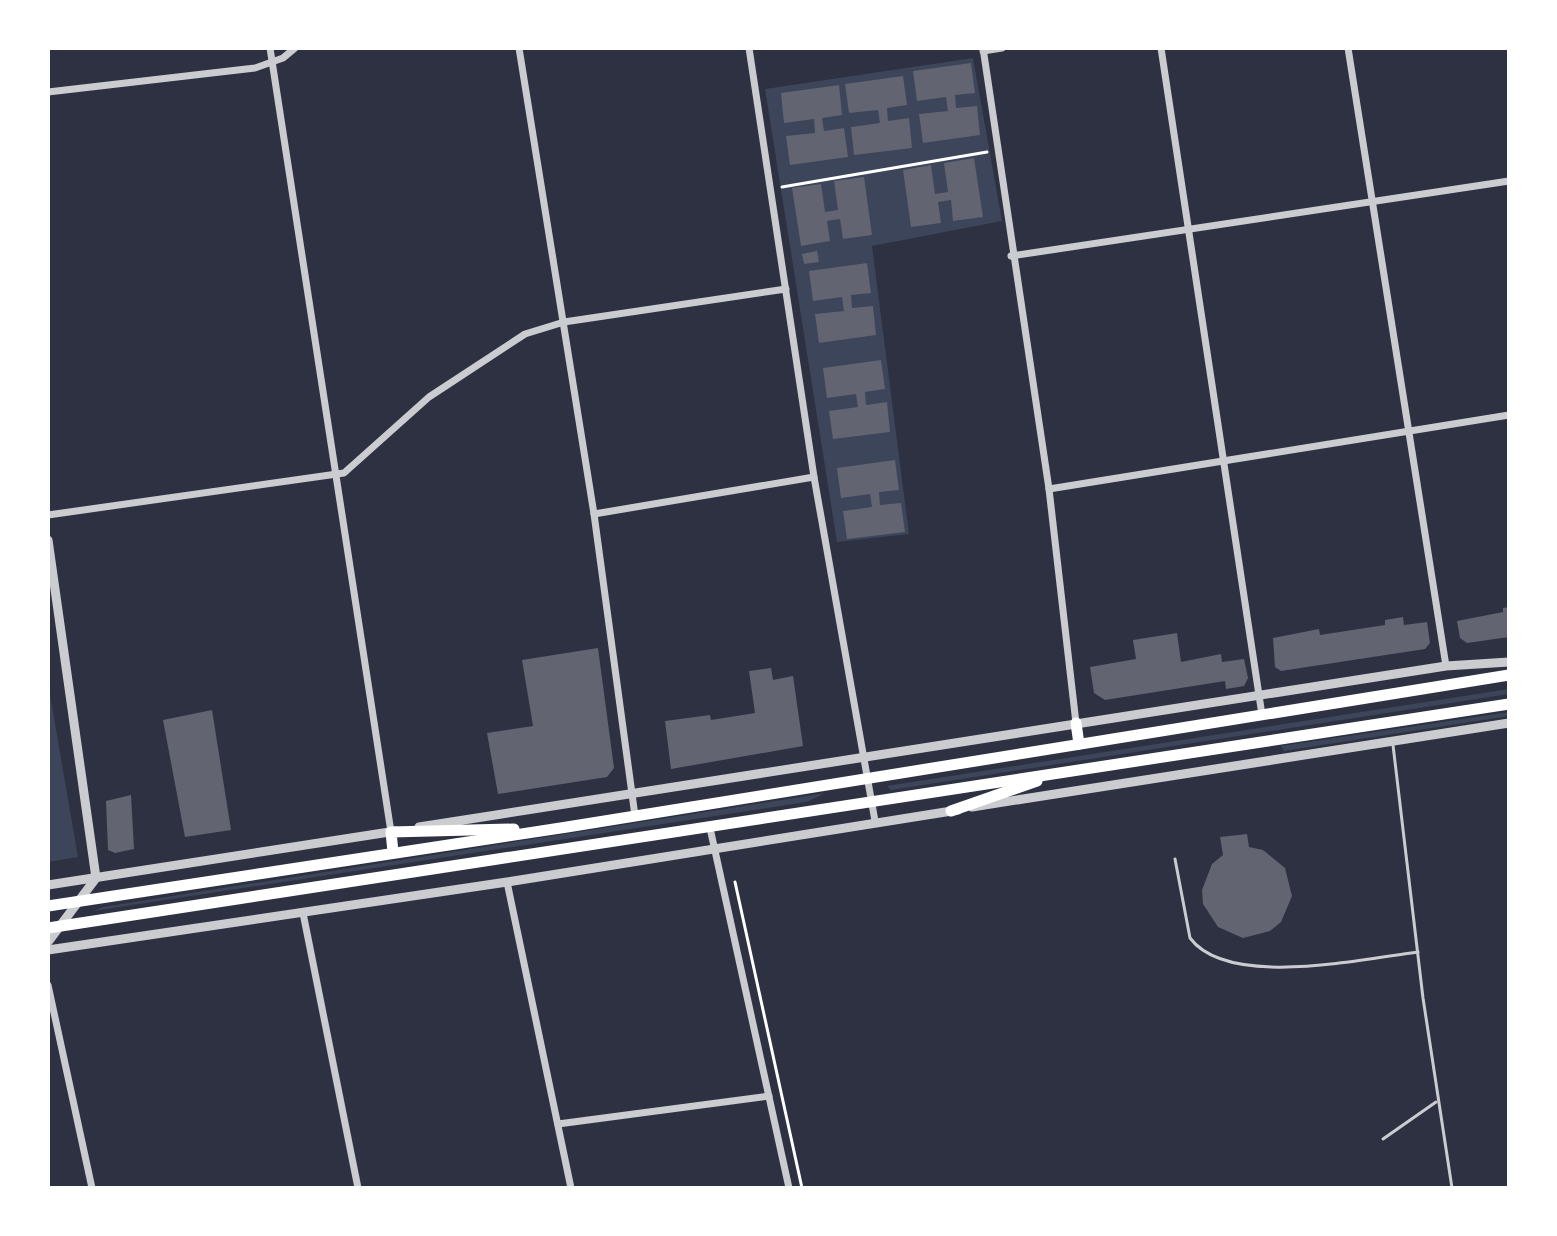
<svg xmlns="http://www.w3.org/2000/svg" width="1557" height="1236" viewBox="0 0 1557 1236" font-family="'Work Sans',sans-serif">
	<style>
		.green { fill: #3c4559 }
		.building { fill: #626471 }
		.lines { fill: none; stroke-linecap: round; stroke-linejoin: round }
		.path { stroke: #fff; stroke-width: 3 }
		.service { stroke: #caccd0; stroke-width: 3 }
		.minor { stroke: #caccd0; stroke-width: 7 }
		.tertiary { stroke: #caccd0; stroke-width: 9 }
		.primary { stroke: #fff; stroke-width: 11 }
	</style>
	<rect width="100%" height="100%" fill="#2d3142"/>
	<g class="green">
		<polygon points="973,58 1002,221 872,246 909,534 837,542 765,89"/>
		<polygon points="48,683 78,857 48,862"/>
		<polygon points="1509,689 1509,694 891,790 887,786"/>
		<polygon points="1509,712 1509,716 1284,751 1281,746"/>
		<polygon points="825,793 807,802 93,911 103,907"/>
	</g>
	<g class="building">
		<polygon points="971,63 975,93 955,95 956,108 977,106 980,135 923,143 919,114 948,111 946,97 917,101 913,71"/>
		<polygon points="903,76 907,105 887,108 888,121 909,118 912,148 854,155 851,127 880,123 878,110 849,113 845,84"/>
		<polygon points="839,85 842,115 822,118 824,131 844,128 848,157 790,165 786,136 815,133 814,119 784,123 781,93"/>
		<polygon points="974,158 983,217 953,221 951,200 938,202 941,223 911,227 903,170 931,165 935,194 948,192 944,163"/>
		<polygon points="864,177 872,235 843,239 840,219 827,221 830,241 801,246 792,188 821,184 825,212 838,210 834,181"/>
		<polygon points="817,251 819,262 804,264 802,254"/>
		<polygon points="867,263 871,293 851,295 852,308 873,306 876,335 819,343 815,314 844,311 842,297 813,301 809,271"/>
		<polygon points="881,360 885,389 865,392 866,405 887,402 890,432 833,439 829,411 858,407 856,394 827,398 823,368"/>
		<polygon points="895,460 899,490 879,492 880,505 901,503 905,532 847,539 843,511 872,507 870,494 841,498 837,468"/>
		<polygon points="1509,607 1509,637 1467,643 1460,638 1457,621 1503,612 1503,608"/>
		<polygon points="1403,617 1404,625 1427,622 1430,643 1425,649 1281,671 1275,667 1273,638 1319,629 1320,635 1385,625 1385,620"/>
		<polygon points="1177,633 1181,662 1221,654 1222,662 1244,659 1248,678 1244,686 1226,689 1225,681 1105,700 1094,693 1090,667 1136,659 1133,640"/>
		<polygon points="598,648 614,768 607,777 498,794 487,733 533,726 522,660"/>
		<polygon points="771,668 773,680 793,676 803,746 671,769 665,721 710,715 711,720 755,713 749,671"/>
		<polygon points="212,710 231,830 185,837 163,720"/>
		<polygon points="131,795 134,849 115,853 108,850 106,801"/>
		<polygon points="1247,834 1249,847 1263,850 1285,868 1292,896 1281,922 1270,931 1243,938 1218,927 1203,904 1202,890 1212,864 1223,855 1220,837"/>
	</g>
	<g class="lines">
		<g class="path">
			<polyline points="782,187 987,152"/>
			<polyline points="735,882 802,1188"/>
		</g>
		<g class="service">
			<polyline points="1393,745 1423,998 1452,1188"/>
			<path d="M1175 859 1190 938C1228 989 1362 959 1418 952"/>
			<polyline points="1383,1139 1436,1102"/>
		</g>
		<g class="minor">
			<polyline points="270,48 391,832"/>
			<polyline points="519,48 594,514 635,816"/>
			<polyline points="749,48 814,477 875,821"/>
			<polyline points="983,48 1049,489 1076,723"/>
			<polyline points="1161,48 1262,715"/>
			<polyline points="1348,48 1446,666"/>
			<polyline points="983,51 1002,48"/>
			<polyline points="48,92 255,68 283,58 295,48"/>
			<polyline points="1011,256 1509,181"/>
			<polyline points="1049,489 1509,415"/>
			<polyline points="594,514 814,477"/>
			<polyline points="48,515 344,473 429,397 525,334 564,322 786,289"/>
			<polyline points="710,828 789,1188"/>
			<polyline points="507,882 571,1188"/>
			<polyline points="303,913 358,1188"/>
			<polyline points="48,985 92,1188"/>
			<polyline points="558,1124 769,1096"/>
		</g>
		<g class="tertiary">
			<polyline points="48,540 96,878 48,942"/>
			<polyline points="972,807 1509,723"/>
			<polyline points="419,827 1446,666 1509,662"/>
			<polyline points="48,885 396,831"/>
			<polyline points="48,950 507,882 958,810"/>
		</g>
		<g class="primary">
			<polyline points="1076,723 1079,744"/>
			<polyline points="951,811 1037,781"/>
			<polyline points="393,852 391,832 514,829"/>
			<polyline points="48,906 567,827 1509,675"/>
			<polyline points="48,928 1509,704"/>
		</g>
	</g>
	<rect width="1557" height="1236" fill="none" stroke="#ffffff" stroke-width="100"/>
</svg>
